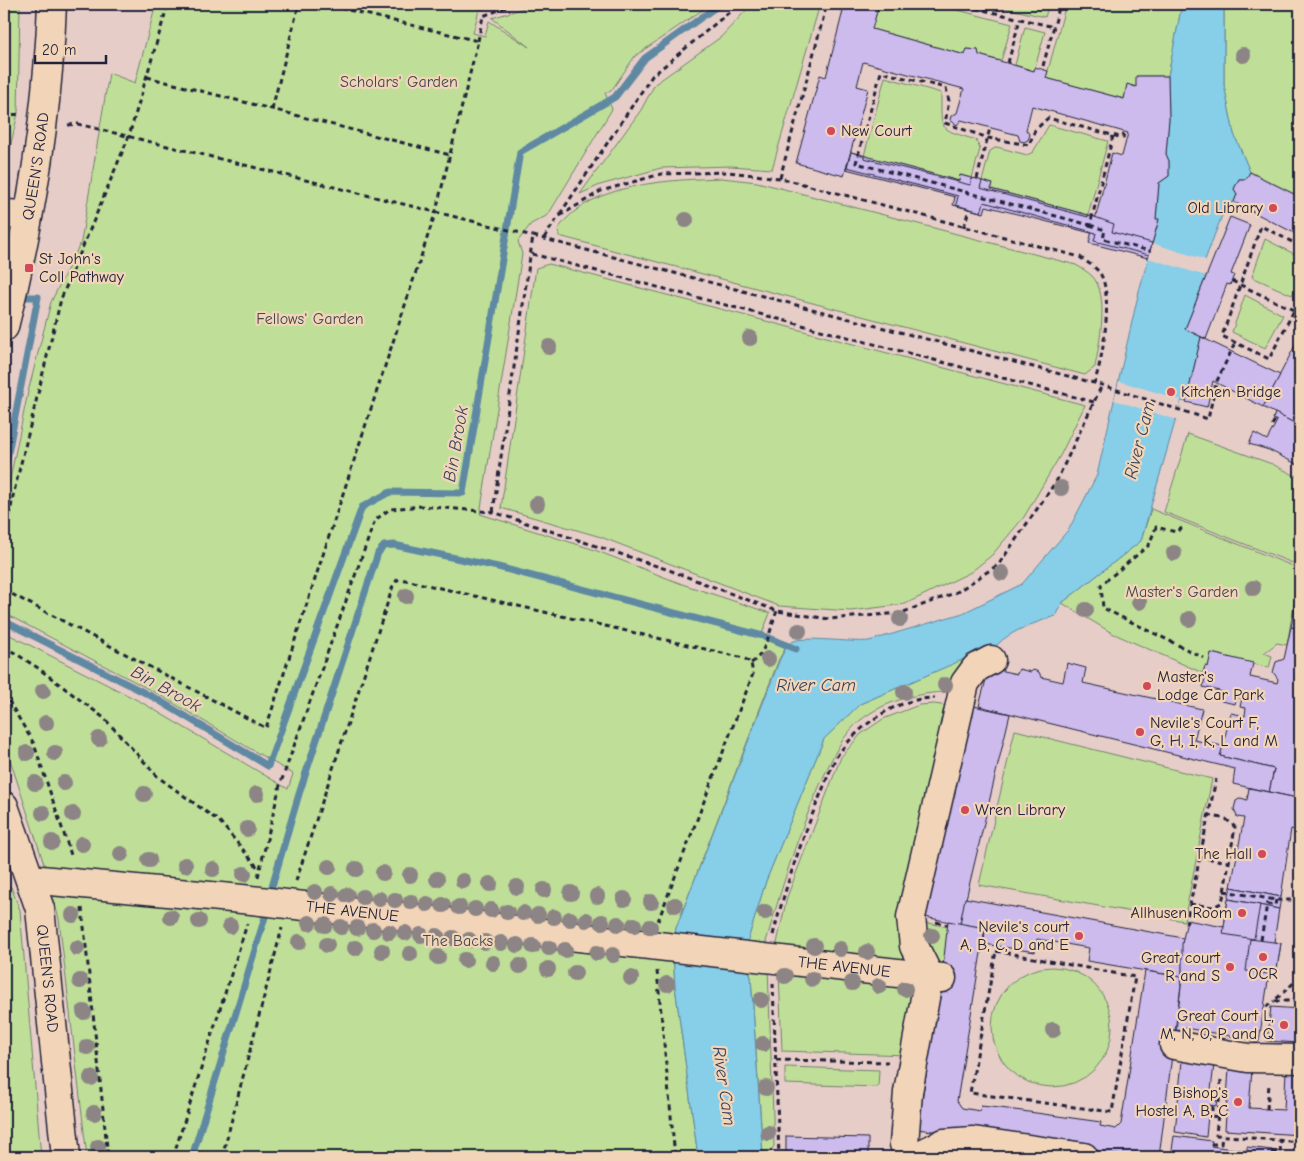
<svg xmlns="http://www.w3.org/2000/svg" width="1304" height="1161" viewBox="0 0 1304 1161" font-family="'Comic Neue',sans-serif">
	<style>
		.green { fill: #bfdf98; stroke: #70806a }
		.water { fill: #87cee8; stroke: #5f89a3 }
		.pier { fill: #e7cdc8 }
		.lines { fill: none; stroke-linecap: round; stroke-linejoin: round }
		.stream { stroke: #5f89a3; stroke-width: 7 }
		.building { fill: #ccbbec; stroke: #22223b }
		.minor-casing { stroke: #22223b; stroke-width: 31 }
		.major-casing { stroke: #22223b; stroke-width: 31 }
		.path { stroke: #22223b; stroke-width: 3; stroke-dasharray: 5 4; stroke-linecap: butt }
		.minor { stroke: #f2d5b8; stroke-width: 28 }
		.major { stroke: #f2d5b8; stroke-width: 28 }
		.tree { fill: #8c8485 }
		.poi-dot { fill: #d1495b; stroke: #f2d5b8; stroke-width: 2 }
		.labels { text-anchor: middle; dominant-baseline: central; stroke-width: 4.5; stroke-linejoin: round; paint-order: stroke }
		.park-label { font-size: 16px; fill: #41484e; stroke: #f2d5b8 }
		.poi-label { font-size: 16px; fill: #22223b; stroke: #f2d5b8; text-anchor: end }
		.street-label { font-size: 16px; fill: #22223b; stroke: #f2d5b8 }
		.water-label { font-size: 18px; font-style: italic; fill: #36445e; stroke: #f2d5b8 }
	</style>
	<rect width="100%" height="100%" fill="#e7cdc8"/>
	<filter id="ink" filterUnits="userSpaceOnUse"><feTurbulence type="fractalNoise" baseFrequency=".02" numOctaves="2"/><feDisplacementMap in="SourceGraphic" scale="10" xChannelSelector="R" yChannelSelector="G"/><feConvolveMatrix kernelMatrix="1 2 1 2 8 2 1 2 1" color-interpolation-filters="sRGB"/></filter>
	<g filter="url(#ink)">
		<g class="green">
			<polygon points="4,4 20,4 18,113 4,174"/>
			<polygon points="156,4 499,4 479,10 473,33 485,36 489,21 529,47 492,18 537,4 711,4 635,56 611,91 605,93 612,109 548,215 531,224 518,241 522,254 480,514 592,549 682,584 770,613 761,636 788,644 779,659 676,928 673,955 675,986 698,1157 87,1157 59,919 45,867 4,741 4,632 141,702 288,789 293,774 158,694 4,613 4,508 28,392 51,302 81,242 109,73 135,83"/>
			<polygon points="752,4 820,4 772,169 731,166 661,168 600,185 580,194 641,110 655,84 721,37"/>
			<polygon points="879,4 934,4 1012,24 1001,61 979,55 978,50 967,49 965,55 872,29"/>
			<polygon points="987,4 1049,4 1045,17"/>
			<polygon points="1066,4 1182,4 1168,76 1137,76 1136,87 1127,85 1124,99 1046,78"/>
			<polygon points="1224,4 1300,4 1300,197 1250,172 1234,134 1224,85"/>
			<polygon points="1025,27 1045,32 1034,71 1015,65"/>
			<path d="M885 77 941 93C941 132 938 128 976 140L980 149 972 178 961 175 959 181 864 156Z"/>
			<polygon points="1049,125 1108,141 1088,215 991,189 993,184 982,181 990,151 997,147 1027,155 1033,152"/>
			<path d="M722 178 757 182 1076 265C1081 268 1088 272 1092 276 1110 294 1099 345 1095 367L1085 375 559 236 558 229C590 182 671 180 722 178Z"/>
			<polygon points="1265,239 1300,257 1300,280 1292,295 1252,277"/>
			<polygon points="549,264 1085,405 1061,454 1024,517 992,555 971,572 905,604 851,611 779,606 601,537 501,508 536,268"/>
			<polygon points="1245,295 1283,315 1265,348 1232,332"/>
			<polygon points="1188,434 1272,464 1300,478 1300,566 1164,512"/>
			<polygon points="1151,509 1300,569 1287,645 1277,643 1264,653 1272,656 1269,668 1212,653 1208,667 1205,666 1203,673 1112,633 1062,603 1141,541"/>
			<path d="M966 658 957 673 950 692C918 692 879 702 855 725 838 742 829 765 819 787 796 838 781 891 765 945L746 946 766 881 824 739 860 704Z"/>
			<polygon points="934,704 948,706 913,963 776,948 787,897 841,757 861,734 883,719 919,705"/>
			<polygon points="1015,730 1212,779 1184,921 979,885"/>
			<polygon points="4,886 11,887 20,910 41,1157 4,1157"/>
			<polygon points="918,921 948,927 943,970 935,968"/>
			<polygon points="746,961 768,967 774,1146 770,1152 763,1154 751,977"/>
			<circle cx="1052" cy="1027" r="60"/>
			<polygon points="779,971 916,982 909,1055 782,1051"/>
			<polygon points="785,1067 879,1070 878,1087 785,1084"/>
		</g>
		<path class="water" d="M1182 4H1224V85L1234 134 1250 172 1246 179H1239L1234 189 1237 194 1234 202 1226 205 1200 273 1206 276 1185 329 1201 337 1186 402 1181 401 1141 541 1062 603 1055 616C1036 623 1011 630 997 645L860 704 824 739 766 881 746 946V961L751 977 763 1157H698L675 986 673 955 676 928 780 659C784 652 787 644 794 641 804 636 853 643 869 641L963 613 1022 584 1069 529 1097 475 1139 291 1159 220 1156 219 1159 183 1169 176V161L1166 154 1169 119 1168 76Z"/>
		<g class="pier">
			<polygon points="1152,243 1206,260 1203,272 1207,274 1206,276 1148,258"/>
			<polygon points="1119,381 1181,400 1177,420 1114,400"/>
		</g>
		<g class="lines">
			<g class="stream">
				<polyline points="4,474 38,297 16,297"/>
				<polyline points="4,621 155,698 268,766 362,507 390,492 463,493 520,152 615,97 645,58 720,4"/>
				<polyline points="272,886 299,794 378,553 384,546 394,545 498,567 767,637 796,649"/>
				<polyline points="192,1157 265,917"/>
			</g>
		</g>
		<g class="building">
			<polygon points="835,4 866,4 878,8 872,29 965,55 967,49 978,50 979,55 1034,71 1035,67 1048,71 1046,78 1124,99 1127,84 1136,87 1136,76 1168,76 1169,119 1166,154 1169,161 1169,176 1159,183 1156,219 1159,219 1148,258 1089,243 1112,153 1122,156 1128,133 1032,106 1026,130 1030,135 1028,140 1024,142 1020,141 1018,135 961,120 957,125 950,120 951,116 957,113 964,89 863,62 857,86 868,89 844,176 796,163 820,75 826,77 843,11 833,8"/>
			<polygon points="851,152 959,181 960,175 993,184 991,189 1092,216 1095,217 1092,231 1091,233 986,206 984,213 953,205 955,197 846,169"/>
			<polygon points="851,152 864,156 864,158 970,185 972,178 977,179 982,181 980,188 1088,217 1088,215 1092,216 1114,224 1112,232 1152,243 1149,255 1094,241 1096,233 984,202 981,212 956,205 958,196 847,167"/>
			<polygon points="1250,172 1300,197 1300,236 1234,202 1237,194 1234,189 1239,179 1246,179"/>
			<polygon points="1230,217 1250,225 1231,274 1234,275 1230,285 1227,284 1206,339 1185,329"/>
			<polygon points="1300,336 1300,426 1263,407"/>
			<polygon points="1201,337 1280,375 1263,407 1213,381 1207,407 1186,402"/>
			<polygon points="1275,413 1300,426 1300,466 1269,450 1249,444 1254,433 1267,440 1277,421 1273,419"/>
			<polygon points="1297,597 1300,598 1300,629 1291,627"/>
			<polygon points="1291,627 1300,629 1300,776 1297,798 1269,792 1274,769 1220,756 1231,713 1245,716 1246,708 1240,707 1242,698 1237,697 1235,704 1221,701 1223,692 1203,687 1206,674 1203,673 1205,666 1208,667 1211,653 1253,663 1250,677 1277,683 1278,679 1273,672 1276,662 1284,659"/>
			<polygon points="1067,663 1086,668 1083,683 1202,709 1194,740 1223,746 1220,756 1274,769 1269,792 1233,784 1235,769 979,706 989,668 1017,674 1019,669 1031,672 1033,670 1039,672 1041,677 1063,682"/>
			<polygon points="969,705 1010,714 960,924 920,916"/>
			<polygon points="1249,788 1297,798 1295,808 1300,809 1300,831 1291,829 1281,897 1231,887 1244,818 1237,817 1234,809 1236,801 1241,798 1247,800"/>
			<polygon points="1231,887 1281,897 1279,909 1228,899"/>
			<polygon points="965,898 1183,938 1182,977 1087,961 1089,948 1037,939 1035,952 984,944 985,928 960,924"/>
			<polygon points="1228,899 1279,909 1274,942 1281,943 1276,975 1269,974 1259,1041 1256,1043 1247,1039 1185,1028 1184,1031 1176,1030 1182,977 1182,944 1187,920 1224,927"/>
			<polygon points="1228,899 1260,905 1254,939 1223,934"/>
			<polygon points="948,921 985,928 957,1101 962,1108 980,1111 981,1106 1000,1108 1101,1122 1100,1126 1116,1129 1121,1124 1145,971 1182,977 1159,1157 1131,1157 917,1129 941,985"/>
			<polygon points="1250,939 1281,943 1276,975 1246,971"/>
			<polygon points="1271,1007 1300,1009 1300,1043 1267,1041"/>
			<polygon points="1182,1061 1214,1064 1211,1090 1218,1091 1216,1106 1209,1105 1206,1137 1175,1132"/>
			<polygon points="1229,1068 1252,1069 1249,1108 1284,1110 1286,1072 1300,1073 1300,1135 1225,1130"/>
			<polygon points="786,1136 868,1138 868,1157 786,1157"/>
			<polygon points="1174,1136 1212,1141 1211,1146 1247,1151 1247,1147 1272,1150 1271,1154 1297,1157 1171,1157"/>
		</g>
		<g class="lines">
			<g class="minor-casing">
				<g id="minor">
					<polyline points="4,214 28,215"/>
					<path id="s1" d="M30 879 242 899 942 978"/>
					<polyline points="1174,1045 1248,1058 1300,1059"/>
					<polyline points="909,1157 904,1144 908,1092 929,976 914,946 911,917 965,683 976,668 991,660"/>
					<polyline points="915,1157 944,1143 973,1141 1084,1157"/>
				</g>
			</g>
			<g class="major-casing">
				<g id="major">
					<path id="s2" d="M4 327C31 221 48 113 52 4"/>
					<path id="s3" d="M4 806 40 909 66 1157"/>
				</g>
			</g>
			<g class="path">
				<polyline points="958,4 1054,27"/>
				<polyline points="872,7 873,4"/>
				<polyline points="478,41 483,16 515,4"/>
				<polyline points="1008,63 1020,19"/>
				<polyline points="1043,66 1060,4"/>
				<polyline points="147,77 450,155"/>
				<polyline points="272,109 299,4"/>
				<polyline points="4,116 19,114"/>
				<polyline points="68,125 78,124 533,236"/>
				<polyline points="1113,136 1090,225 856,163 881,72 946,88 949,101 945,123 988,138 1029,145 1035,130 1048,118 1123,138 1124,132"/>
				<polyline points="780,178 827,4"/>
				<polyline points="977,179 990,128"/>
				<polyline points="560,214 652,76 739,4"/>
				<polyline points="1090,225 1105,230 1103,239 1150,251"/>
				<polyline points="964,227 969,209"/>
				<path d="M544 238 558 217 601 191 661 174 728 172 780 178 1080 257C1086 262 1098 268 1101 275 1113 297 1103 360 1094 383"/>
				<polyline points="1300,246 1261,226 1222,336 1269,359 1300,299"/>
				<polyline points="532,254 1094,402"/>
				<polyline points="1232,281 1300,313"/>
				<polyline points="1272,425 1275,420"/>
				<polyline points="493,512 533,236 1102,385 1208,419 1216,383 1235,343"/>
				<polyline points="1182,528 1176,532 1156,527 1149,545 1101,585 1103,608 1204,658"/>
				<polyline points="4,552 13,496 61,299 129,136 168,4"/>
				<polyline points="4,590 266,728 436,211 478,41 323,4"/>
				<polyline points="4,646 38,668 104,718 158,777 220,822 259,869"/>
				<path d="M751 663C766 655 771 626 777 611"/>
				<polyline points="4,693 34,744 72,858"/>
				<polyline points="1199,857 1229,862"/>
				<polyline points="258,877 280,785 375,520 390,509 421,506 493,512 669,570 777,611 829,619 901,613 957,592 999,564 1057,480 1102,385"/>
				<polyline points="296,881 393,586 397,580 401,579 744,658 751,663 753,674 658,921"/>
				<polyline points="1224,891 1276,900 1300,900"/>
				<polyline points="1190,904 1213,907 1221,903 1223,898 1235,827 1226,819 1208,815"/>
				<polyline points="82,908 108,1157"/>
				<polyline points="936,922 948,925"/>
				<polyline points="1186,924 1216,779"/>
				<path d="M773 935C786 885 802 838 822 791 827 779 832 763 839 753 862 723 897 698 935 698"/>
				<polyline points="1261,940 1267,904 1275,905 1276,900"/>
				<polygon points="996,951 1135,977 1112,1112 970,1093"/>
				<polyline points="657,971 675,1157"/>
				<polyline points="1300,977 1274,1001 1300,1001"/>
				<polyline points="773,983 779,1157"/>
				<polyline points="1266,1007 1274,1001"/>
				<polyline points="776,1060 888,1062"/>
				<polyline points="1221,1080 1216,1135 1300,1142"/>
				<polyline points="1212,1106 1212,1116 1218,1117"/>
				<polyline points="1267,1109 1269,1084"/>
				<polyline points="1211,1144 1221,1144 1222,1136"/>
				<polyline points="1272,1152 1280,1153 1281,1141"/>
				<polyline points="173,1157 247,924"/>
				<polyline points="222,1157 282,928"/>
			</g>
			<use href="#minor" class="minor"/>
			<use href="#major" class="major"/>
		</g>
		<g class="tree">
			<circle cx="1243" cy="55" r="8"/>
			<circle cx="686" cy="220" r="8"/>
			<circle cx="750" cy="338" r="8"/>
			<circle cx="549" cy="347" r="8"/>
			<circle cx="1061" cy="488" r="8"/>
			<circle cx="537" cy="504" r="8"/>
			<circle cx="1174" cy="553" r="8"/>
			<circle cx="1002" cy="573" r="8"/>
			<circle cx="1253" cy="588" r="8"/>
			<circle cx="406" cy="596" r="8"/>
			<circle cx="1139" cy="602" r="8"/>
			<circle cx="1086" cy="610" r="8"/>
			<circle cx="900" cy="619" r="8"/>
			<circle cx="1189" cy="619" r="8"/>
			<circle cx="799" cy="631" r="8"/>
			<circle cx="768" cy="659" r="8"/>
			<circle cx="945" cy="685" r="8"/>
			<circle cx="43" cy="691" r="8"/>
			<circle cx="904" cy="692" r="8"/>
			<circle cx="46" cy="723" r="8"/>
			<circle cx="99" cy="739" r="8"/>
			<circle cx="27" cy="753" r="8"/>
			<circle cx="55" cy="753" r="8"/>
			<circle cx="35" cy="783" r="8"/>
			<circle cx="64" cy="783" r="8"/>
			<circle cx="144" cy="794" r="8"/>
			<circle cx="257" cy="794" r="8"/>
			<circle cx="43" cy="813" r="8"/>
			<circle cx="73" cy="814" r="8"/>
			<circle cx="247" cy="829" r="8"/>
			<circle cx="52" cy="842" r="8"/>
			<circle cx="82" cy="844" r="8"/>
			<circle cx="121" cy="854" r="8"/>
			<circle cx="149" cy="860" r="8"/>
			<circle cx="185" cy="865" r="8"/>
			<circle cx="329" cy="867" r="8"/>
			<circle cx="213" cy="869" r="8"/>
			<circle cx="356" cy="869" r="8"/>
			<circle cx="383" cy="873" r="8"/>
			<circle cx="244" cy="874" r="8"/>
			<circle cx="410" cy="875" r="8"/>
			<circle cx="437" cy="879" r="8"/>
			<circle cx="463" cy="881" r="8"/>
			<circle cx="490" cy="884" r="8"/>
			<circle cx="517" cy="887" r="8"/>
			<circle cx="544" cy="890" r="8"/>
			<circle cx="315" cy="892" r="8"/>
			<circle cx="571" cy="893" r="8"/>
			<circle cx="332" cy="894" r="8"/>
			<circle cx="347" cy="895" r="8"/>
			<circle cx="597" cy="896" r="8"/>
			<circle cx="363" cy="897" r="8"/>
			<circle cx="379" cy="899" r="8"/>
			<circle cx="624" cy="899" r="8"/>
			<circle cx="395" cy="900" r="8"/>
			<circle cx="411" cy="902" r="8"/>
			<circle cx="651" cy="902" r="8"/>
			<circle cx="427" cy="904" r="8"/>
			<circle cx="443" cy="905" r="8"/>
			<circle cx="675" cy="905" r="8"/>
			<circle cx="459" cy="907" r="8"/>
			<circle cx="475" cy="909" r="8"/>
			<circle cx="491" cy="910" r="8"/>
			<circle cx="507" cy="912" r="8"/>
			<circle cx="765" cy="912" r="8"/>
			<circle cx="523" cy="913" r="8"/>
			<circle cx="73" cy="915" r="8"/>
			<circle cx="538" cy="915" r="8"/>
			<circle cx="171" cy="917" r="8"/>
			<circle cx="554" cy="917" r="8"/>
			<circle cx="570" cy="919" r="8"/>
			<circle cx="586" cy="920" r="8"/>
			<circle cx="199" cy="921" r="8"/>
			<circle cx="602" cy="922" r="8"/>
			<circle cx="309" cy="923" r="8"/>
			<circle cx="618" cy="924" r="8"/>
			<circle cx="325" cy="925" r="8"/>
			<circle cx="634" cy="925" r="8"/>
			<circle cx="230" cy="926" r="8"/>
			<circle cx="341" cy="927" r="8"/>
			<circle cx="650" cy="927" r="8"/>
			<circle cx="357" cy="928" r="8"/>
			<circle cx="373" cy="930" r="8"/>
			<circle cx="389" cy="932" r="8"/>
			<circle cx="405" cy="933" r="8"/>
			<circle cx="421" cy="935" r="8"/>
			<circle cx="437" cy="936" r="8"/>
			<circle cx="932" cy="936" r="8"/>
			<circle cx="453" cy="938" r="8"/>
			<circle cx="469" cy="940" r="8"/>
			<circle cx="299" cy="942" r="8"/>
			<circle cx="485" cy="942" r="8"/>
			<circle cx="501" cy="943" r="8"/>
			<circle cx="327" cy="945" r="8"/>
			<circle cx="517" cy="945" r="8"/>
			<circle cx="533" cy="946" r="8"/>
			<circle cx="814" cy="946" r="8"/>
			<circle cx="77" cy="948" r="8"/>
			<circle cx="355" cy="948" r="8"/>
			<circle cx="549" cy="948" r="8"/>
			<circle cx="840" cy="949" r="8"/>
			<circle cx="565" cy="950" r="8"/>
			<circle cx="382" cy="951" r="8"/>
			<circle cx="867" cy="952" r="8"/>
			<circle cx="597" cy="953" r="8"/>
			<circle cx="410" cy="954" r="8"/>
			<circle cx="613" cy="955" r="8"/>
			<circle cx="438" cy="957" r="8"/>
			<circle cx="465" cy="960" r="8"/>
			<circle cx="493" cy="963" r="8"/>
			<circle cx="520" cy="966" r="8"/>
			<circle cx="548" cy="969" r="8"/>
			<circle cx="575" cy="973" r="8"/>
			<circle cx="785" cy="976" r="8"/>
			<circle cx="631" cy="978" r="8"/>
			<circle cx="812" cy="979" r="8"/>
			<circle cx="80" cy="981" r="8"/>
			<circle cx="852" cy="983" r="8"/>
			<circle cx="667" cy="984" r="8"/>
			<circle cx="879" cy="986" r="8"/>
			<circle cx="905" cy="989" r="8"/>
			<circle cx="761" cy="1000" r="8"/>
			<circle cx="84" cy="1012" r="8"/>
			<circle cx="1053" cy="1030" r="8"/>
			<circle cx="763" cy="1044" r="8"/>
			<circle cx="87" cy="1047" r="8"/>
			<circle cx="91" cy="1078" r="8"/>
			<circle cx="766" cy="1088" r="8"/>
			<circle cx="94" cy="1113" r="8"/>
			<circle cx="768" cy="1133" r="8"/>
			<circle cx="98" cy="1147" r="8"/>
		</g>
	</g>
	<g class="poi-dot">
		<circle cx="831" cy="131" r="5"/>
		<circle cx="1273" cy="208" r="5"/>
		<rect x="24" y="263" width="10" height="10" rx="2.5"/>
		<circle cx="1171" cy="392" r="5"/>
		<circle cx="1147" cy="686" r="5"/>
		<circle cx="1140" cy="732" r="5"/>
		<circle cx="965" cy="810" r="5"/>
		<circle cx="1262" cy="854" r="5"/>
		<circle cx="1242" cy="913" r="5"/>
		<circle cx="1079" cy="936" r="5"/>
		<circle cx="1263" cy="957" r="5"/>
		<circle cx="1230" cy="967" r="5"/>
		<circle cx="1284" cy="1025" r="5"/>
		<circle cx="1238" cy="1102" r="5"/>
	</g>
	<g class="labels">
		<g class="park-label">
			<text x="399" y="82">Scholars' Garden</text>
			<text x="310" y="319">Fellows' Garden</text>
			<text x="1182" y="592">Master's Garden</text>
			<text x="458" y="941">The Backs</text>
		</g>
		<g class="poi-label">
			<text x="841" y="131" text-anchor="start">New Court</text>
			<text x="1263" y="208">Old Library</text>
			<text x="39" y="259" text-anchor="start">St John's<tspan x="39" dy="18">Coll Pathway</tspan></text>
			<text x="1181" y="392" text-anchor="start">Kitchen Bridge</text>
			<text x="1157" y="677" text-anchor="start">Master's<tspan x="1157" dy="18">Lodge Car Park</tspan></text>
			<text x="1150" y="723" text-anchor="start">Nevile's Court F,<tspan x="1150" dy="18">G, H, I, K, L and M</tspan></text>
			<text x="975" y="810" text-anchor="start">Wren Library</text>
			<text x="1252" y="854">The Hall</text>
			<text x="1232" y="913">Allhusen Room</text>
			<text x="1069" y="927">Nevile's court<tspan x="1069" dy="18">A, B, C, D and E</tspan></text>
			<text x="1220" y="958">Great court<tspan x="1220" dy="18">R and S</tspan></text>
			<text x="1263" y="974" text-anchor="middle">OCR</text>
			<text x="1274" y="1016">Great Court L,<tspan x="1274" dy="18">M, N, O, P and Q</tspan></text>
			<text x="1228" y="1093">Bishop's<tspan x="1228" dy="18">Hostel A, B, C</tspan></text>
		</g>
		<g class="street-label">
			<text stroke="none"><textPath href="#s2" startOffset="164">QUEEN'S ROAD</textPath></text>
			<text stroke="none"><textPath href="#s1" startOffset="324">THE AVENUE</textPath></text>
			<text stroke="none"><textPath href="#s1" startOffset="819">THE AVENUE</textPath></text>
			<text stroke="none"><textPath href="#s3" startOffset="179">QUEEN'S ROAD</textPath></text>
		</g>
		<g class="water-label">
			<text transform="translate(1140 440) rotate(-76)">River Cam</text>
			<text transform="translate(456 444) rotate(-80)">Bin Brook</text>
			<text x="816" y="685">River Cam</text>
			<text transform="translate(166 689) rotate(29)">Bin Brook</text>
			<text transform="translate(724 1086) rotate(82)">River Cam</text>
		</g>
	</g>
	<rect width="1304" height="1161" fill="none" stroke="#f2d5b8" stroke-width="20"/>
	<rect x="10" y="10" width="1284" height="1141" fill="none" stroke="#22223b" stroke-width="2" filter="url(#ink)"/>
	<path d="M35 55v8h71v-8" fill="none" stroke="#22223b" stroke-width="2.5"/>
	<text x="42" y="55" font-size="15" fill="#22223b" stroke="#f2d5b8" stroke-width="4" paint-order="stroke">20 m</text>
</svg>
